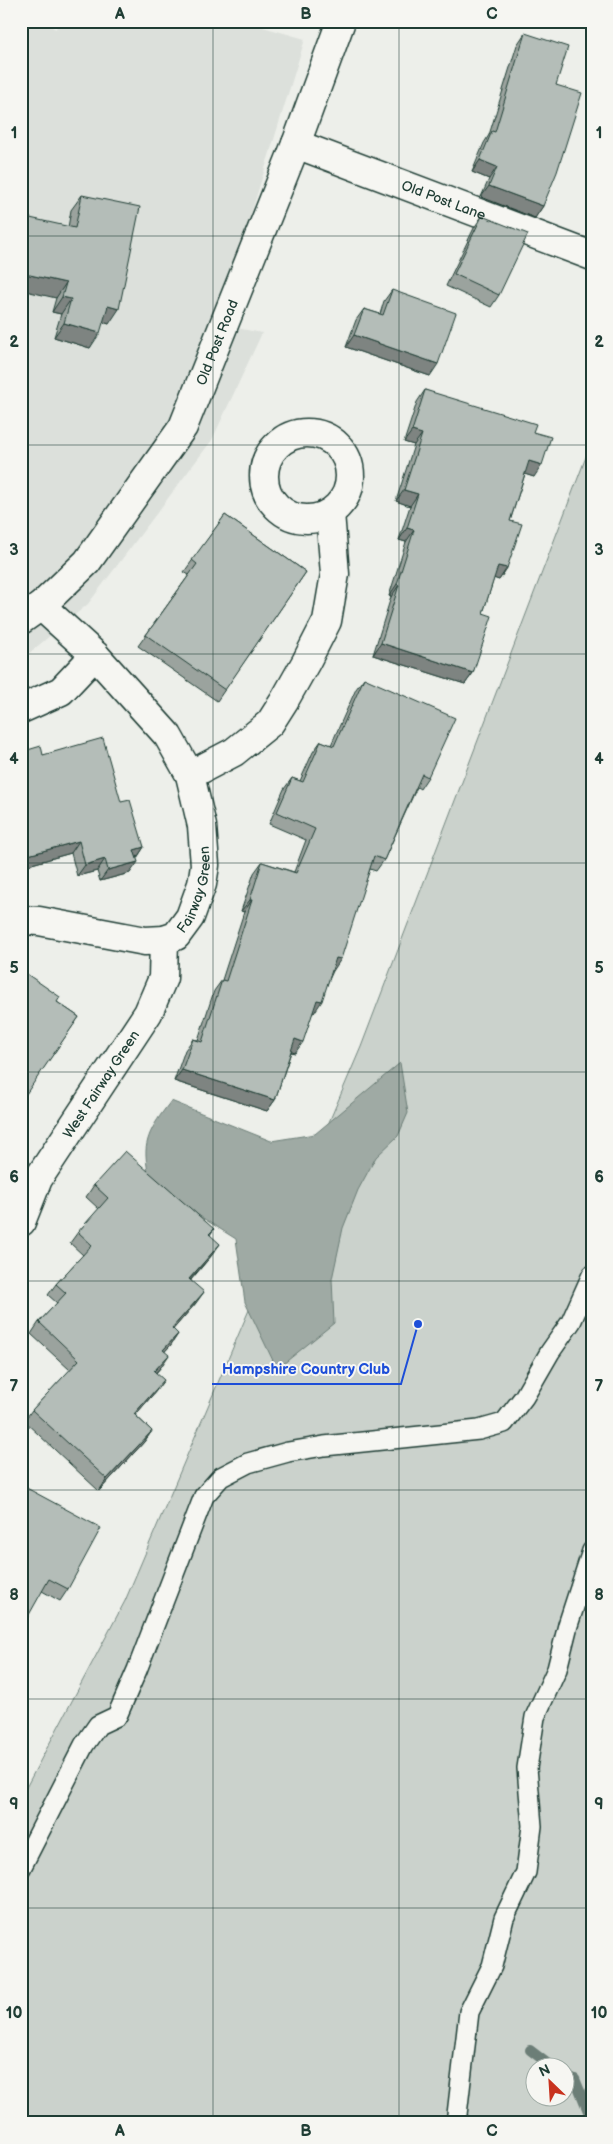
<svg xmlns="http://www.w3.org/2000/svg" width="613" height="2144" viewBox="0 0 613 2144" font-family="'Balsamiq Sans',sans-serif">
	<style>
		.built { fill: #dce0db }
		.green { fill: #cbd2cc; stroke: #758880; fill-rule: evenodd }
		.water { fill: #9faaa4; stroke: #6c7e77 }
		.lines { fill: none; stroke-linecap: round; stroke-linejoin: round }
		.stream { stroke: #6c7e77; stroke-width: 10 }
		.lane-casing { stroke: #1f3d34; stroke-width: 22 }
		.street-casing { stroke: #1f3d34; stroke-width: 31 }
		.secondary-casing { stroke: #1f3d34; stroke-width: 31 }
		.lane { stroke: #f6f6f2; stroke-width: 19 }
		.street { stroke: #f6f6f2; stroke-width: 28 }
		.secondary { stroke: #f6f6f2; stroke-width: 28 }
		.wall { fill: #9ba39e; stroke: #1f3d34 }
		.shaded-wall { fill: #7e8481; stroke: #1f3d34 }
		.building { fill: #b4bdb8; stroke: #1f3d34 }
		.grid { fill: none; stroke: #1f3d34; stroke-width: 1; stroke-opacity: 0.55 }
		.labels { text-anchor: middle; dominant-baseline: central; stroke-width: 4; stroke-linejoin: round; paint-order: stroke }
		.street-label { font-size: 14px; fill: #1f3d34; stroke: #f6f6f2 }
		.leader { fill: none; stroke: #1d4ed8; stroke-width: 2 }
		.callout-dot { fill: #1d4ed8; stroke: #f6f6f2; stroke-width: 2 }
		.callout-label { font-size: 15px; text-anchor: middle; font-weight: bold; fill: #1d4ed8; stroke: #f6f6f2; stroke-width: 4; stroke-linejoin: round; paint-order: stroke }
		.neatline { fill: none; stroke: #1f3d34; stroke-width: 2 }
		.grid-label { font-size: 16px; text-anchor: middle; font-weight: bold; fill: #1f3d34 }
	</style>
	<rect width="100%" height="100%" fill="#edefea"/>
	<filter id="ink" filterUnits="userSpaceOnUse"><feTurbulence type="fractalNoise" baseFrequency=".02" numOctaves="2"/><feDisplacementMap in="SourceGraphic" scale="10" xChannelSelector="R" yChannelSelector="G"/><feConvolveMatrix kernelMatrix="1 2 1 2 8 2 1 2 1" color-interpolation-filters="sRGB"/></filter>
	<g filter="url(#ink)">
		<polygon class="built" points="21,21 41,21 56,29 58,21 242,21 305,39 217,324 262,333 212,440 88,604 21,660"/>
		<path class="green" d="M589 449 592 450V2123H21V1797L125 1601 361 1047ZM536 2066H566V2096H536Z"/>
		<path class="water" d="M400 1063 408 1113 398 1136 376 1157 358 1190 343 1228 332 1279 334 1323 277 1369 245 1302 236 1239 149 1184C149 1174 146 1165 146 1155 145 1134 159 1117 171 1101L271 1141 315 1134Z"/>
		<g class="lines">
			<g class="stream">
				<polyline points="530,2050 551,2066"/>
				<polyline points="566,2075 575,2079 592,2121"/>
			</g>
			<g class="lane-casing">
				<g id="lane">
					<polyline points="21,1868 84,1745 98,1725 117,1716 137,1670 204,1496 221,1477 248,1463 288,1452 324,1446 479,1430 504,1423 524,1397 550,1352 571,1322 592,1275"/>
					<polyline points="456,2123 469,2012 492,1966 504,1918 526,1872 532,1826 527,1768 535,1717 557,1669 568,1625 592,1551"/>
				</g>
			</g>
			<g class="street-casing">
				<g id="street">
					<path id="s1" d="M296 144 592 256"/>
					<circle cx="307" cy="476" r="43"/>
					<polyline points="21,709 61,691 95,655"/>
					<polyline points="190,775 234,752 270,723 284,701 306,662 327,621 335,574 330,513"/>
					<path id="s2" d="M21 920 39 921 145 941 164 940 176 936 190 917 202 884 205 865 202 826 190 775 168 736 95 655 41 606"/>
					<path id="s3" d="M21 1222 38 1179 148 1013 163 978 164 940"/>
				</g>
			</g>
			<g class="secondary-casing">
				<g id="secondary">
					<path id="s4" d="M21 620 41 606 87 562 183 427 296 144 341 21"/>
				</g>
			</g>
			<use href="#lane" class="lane"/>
			<use href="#street" class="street"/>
			<use href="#secondary" class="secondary"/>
		</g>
		<g class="wall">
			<polygon points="525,33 556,85 543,206 535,218 481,197 489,179 472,172 484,143 489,135 517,45"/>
			<polygon points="82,195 109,324 103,322 90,348 54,337 61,314 52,312 56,298 71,210"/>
			<polygon points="482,216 499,295 491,307 446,286 474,228"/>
			<polygon points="392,290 430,376 346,347 356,320 364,309 380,314 384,301"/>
			<polygon points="425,390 533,432 534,477 525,474 510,521 507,568 499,580 494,578 483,613 473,673 465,684 373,655 391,597 389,596 406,542 399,540 410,506 396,501 414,445 404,442 417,402"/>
			<polygon points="225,515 306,572 217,701 138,646 189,575 184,572"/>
			<polygon points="364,678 428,777 420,789 417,787 384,860 376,871 370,869 333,971 314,1013 313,1012 295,1053 291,1052 275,1100 267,1111 174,1081 185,1050 193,1039 198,1040 214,991 222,980 244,912 241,911 254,873 262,862 294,872 306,840 269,824 284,789 292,778 300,781 313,752 321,741 331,745 356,689"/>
			<polygon points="21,752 43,755 121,802 144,847 137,858 130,873 100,881 97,871 77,876 71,853 21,867"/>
			<polygon points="21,970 57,1002 79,1017 21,1100"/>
			<polygon points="94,1185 214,1229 210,1235 212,1255 191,1280 196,1303 173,1329 178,1334 170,1346 165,1351 161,1367 156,1373 156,1391 135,1415 152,1431 144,1442 99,1491 24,1421 32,1410 70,1370 31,1334 39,1322 57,1303 48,1295 56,1284 83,1255 70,1243 78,1232 99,1209 86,1197"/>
			<polygon points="21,1485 68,1589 60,1601 42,1591"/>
		</g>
		<g class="shaded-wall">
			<polygon points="480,160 497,167 489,179 472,172"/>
			<polygon points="489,186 543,206 535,218 481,197"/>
			<polygon points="21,273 66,283 56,298 21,290"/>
			<polygon points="62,297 71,299 61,314 52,312"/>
			<polygon points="108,306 119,309 109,324 98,320"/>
			<polygon points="64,323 100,333 90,348 54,337"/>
			<polygon points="354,335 438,364 430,376 346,347"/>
			<polygon points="412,431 422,434 414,445 404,442"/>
			<polygon points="529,461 542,465 534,477 521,473"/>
			<polygon points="404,490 418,494 410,506 396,501"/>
			<polygon points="407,528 414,530 406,542 399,540"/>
			<polygon points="498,566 507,568 499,580 490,577"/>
			<polygon points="397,584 399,585 391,597 389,596"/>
			<polygon points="381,643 473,673 465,684 373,655"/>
			<polygon points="79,841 71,853 21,867 21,857"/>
			<polygon points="144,847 136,859 134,850"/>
			<polygon points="105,859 97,871 77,876 85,865"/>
			<polygon points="138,862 130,873 100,881 108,870"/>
			<polygon points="250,900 252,900 244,912 241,911"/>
			<polygon points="336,958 341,959 333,971 328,969"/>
			<polygon points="317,1000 322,1001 314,1013 309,1011"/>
			<polygon points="295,1039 303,1042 295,1053 287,1050"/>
			<polygon points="182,1070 275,1100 267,1111 174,1081"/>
			<polygon points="220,1244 212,1255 181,1290 189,1279"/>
			<polygon points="204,1292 196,1303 164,1340 172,1328"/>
			<polygon points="178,1334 170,1346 155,1362 163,1350"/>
			<polygon points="169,1355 161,1367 146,1383 154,1371"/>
			<polygon points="164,1380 156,1391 126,1426 134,1414"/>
			<polygon points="152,1431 144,1442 99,1491 107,1479"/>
		</g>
		<g class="building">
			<polygon points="525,33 568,47 556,85 582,93 557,172 543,206 489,186 497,167 480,160 492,131 495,132"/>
			<polygon points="82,195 140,207 119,309 108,306 100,333 64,323 71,299 62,297 66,283 21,273 21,216 75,228"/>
			<polygon points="482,216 528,234 499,295 454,274"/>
			<polygon points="392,290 456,313 438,364 354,335 364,309 383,315"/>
			<polygon points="425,390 536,424 533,432 551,437 542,465 529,461 510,521 522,524 507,568 498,566 483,613 492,616 473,673 381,643 399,585 397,584 414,530 407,528 418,494 404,490 422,434 412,431"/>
			<polygon points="225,515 306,572 225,690 146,635 197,564 192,560"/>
			<polygon points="364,678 455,718 428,777 422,774 384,860 374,856 341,959 336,958 322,1001 317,1000 303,1042 295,1039 275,1100 182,1070 193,1039 202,1042 222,980 226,981 252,900 250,900 262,862 296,873 315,829 277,812 292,778 303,782 321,741 334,746"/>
			<polygon points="103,738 121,802 130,800 144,847 134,850 138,862 108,870 105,859 85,865 79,841 21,857 21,752 41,746 43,755"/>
			<polygon points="21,970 60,997 57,1002 79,1017 26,1094 21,1091"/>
			<polygon points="125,1151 214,1229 209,1234 220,1244 189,1279 204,1292 172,1328 178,1334 163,1350 169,1355 154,1371 164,1380 134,1414 152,1431 107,1479 32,1410 79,1360 39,1322 66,1293 56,1284 92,1245 78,1232 108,1198 94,1185"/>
			<polygon points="21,1485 101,1528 68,1589 49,1579 21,1629"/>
			<polygon points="21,1663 25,1665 21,1673"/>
		</g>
	</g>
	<path class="grid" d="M213 21V2123M399 21V2123M21 236H592M21 445H592M21 654H592M21 863H592M21 1072H592M21 1281H592M21 1490H592M21 1699H592M21 1908H592"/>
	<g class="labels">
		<g class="street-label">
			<text stroke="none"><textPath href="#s1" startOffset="158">Old Post Lane</textPath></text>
			<text stroke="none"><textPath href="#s4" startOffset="345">Old Post Road</textPath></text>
			<text stroke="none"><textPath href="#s2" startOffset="209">Fairway Green</textPath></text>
			<text stroke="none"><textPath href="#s3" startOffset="160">West Fairway Green</textPath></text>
		</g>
	</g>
	<path class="leader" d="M418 1324L401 1384H212"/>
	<circle class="callout-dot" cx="418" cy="1324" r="5"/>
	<g class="callout-label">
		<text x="306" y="1374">Hampshire Country Club</text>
	</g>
	<rect width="613" height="2144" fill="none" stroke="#f6f6f2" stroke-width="55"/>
	<g transform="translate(550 2082) rotate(335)"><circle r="24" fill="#f6f6f2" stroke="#a0aca6"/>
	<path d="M0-4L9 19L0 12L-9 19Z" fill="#c8321e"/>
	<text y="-8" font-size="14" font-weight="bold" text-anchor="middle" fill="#1f3d34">N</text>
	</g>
	<rect x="28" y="28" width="558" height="2088" class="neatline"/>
	<g class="grid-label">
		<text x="120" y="19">A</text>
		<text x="306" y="19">B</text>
		<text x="492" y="19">C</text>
		<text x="14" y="138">1</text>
		<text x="599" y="138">1</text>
		<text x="14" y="347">2</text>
		<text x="599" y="347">2</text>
		<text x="14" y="555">3</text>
		<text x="599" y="555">3</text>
		<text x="14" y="764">4</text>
		<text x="599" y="764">4</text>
		<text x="14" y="973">5</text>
		<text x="599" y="973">5</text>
		<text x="14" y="1182">6</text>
		<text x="599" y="1182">6</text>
		<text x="14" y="1391">7</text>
		<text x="599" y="1391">7</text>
		<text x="14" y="1600">8</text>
		<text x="599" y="1600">8</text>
		<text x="14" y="1809">9</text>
		<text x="599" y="1809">9</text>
		<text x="14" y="2018">10</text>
		<text x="599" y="2018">10</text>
		<text x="120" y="2136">A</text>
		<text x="306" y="2136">B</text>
		<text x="492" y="2136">C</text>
	</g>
</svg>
